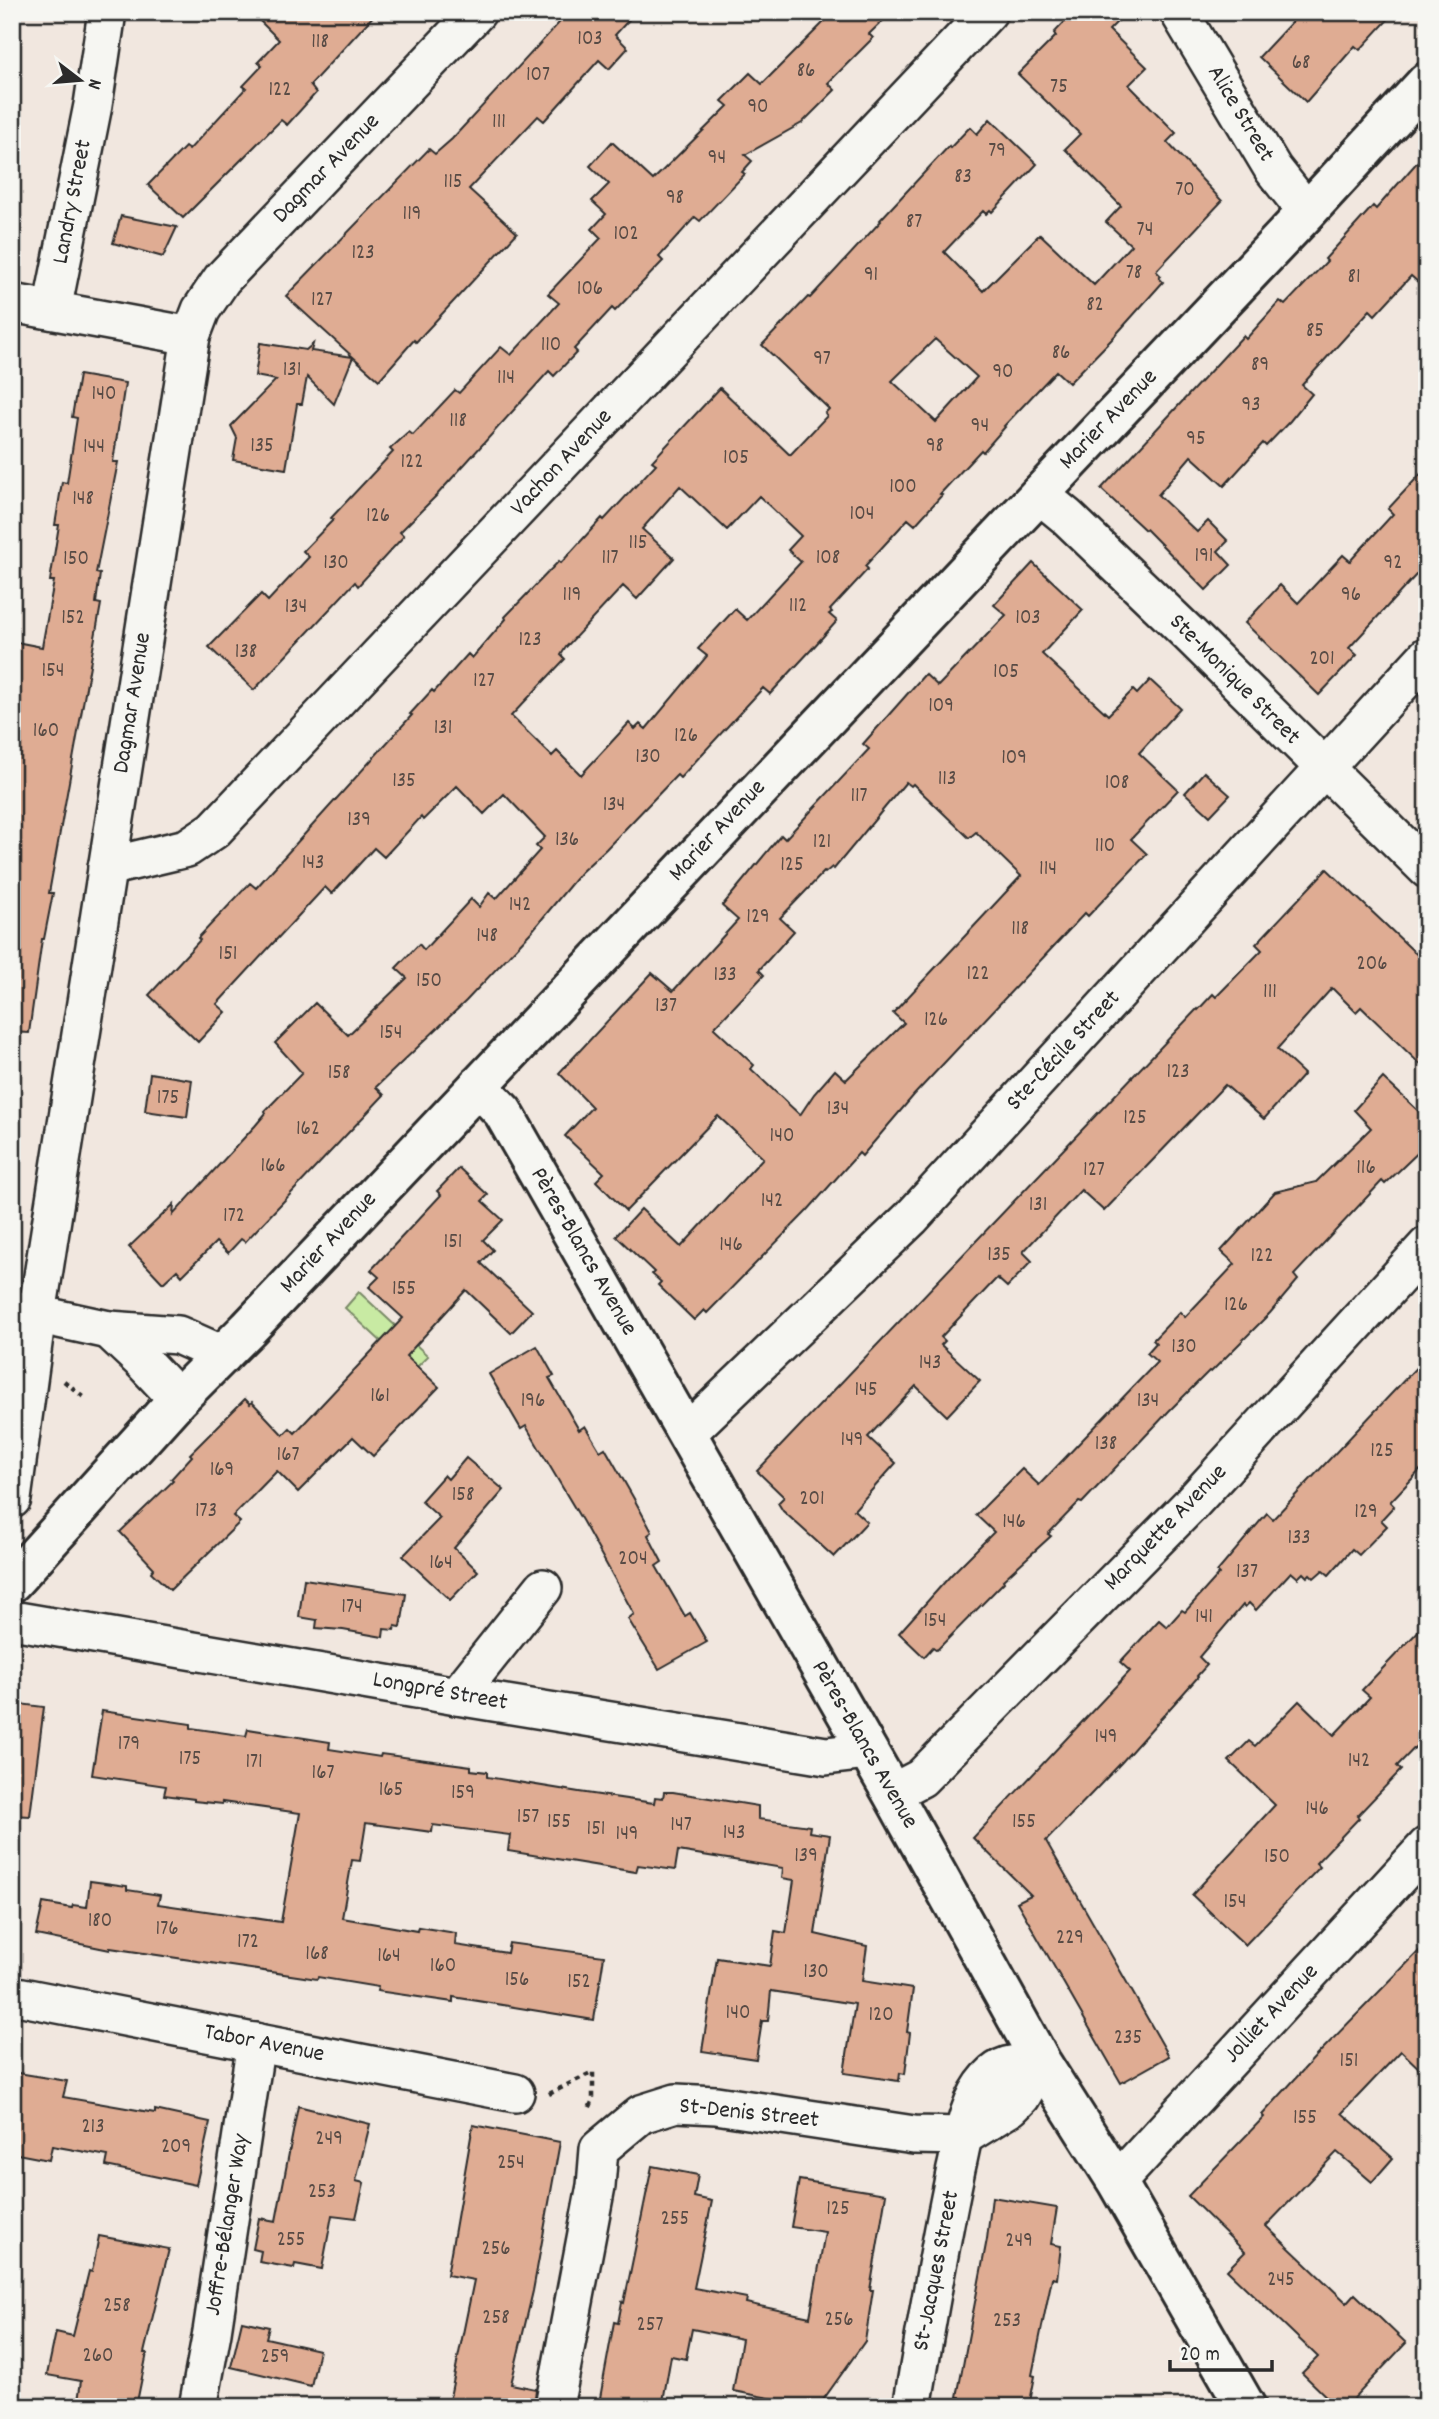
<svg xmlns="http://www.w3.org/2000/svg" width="1439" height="2419" viewBox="0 0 1439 2419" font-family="Dekko,sans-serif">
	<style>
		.green { fill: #c8eaa3; stroke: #7a8a67; stroke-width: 2 }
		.building { fill: #dfac93; stroke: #2b2b2b; stroke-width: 2; fill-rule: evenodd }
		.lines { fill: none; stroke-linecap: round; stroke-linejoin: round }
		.street-casing { stroke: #2b2b2b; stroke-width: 42 }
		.secondary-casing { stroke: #2b2b2b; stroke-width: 44 }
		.path { stroke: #2b2b2b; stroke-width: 4.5; stroke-dasharray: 5 5; stroke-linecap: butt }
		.street { stroke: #f6f6f2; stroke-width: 37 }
		.secondary { stroke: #f6f6f2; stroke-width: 38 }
		.labels { text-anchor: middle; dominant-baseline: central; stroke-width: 7; stroke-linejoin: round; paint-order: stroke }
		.number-label { font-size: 21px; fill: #584b45 }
		.street-label { font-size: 24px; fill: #2b2b2b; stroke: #f6f6f2 }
	</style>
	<rect width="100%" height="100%" fill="#f1e7df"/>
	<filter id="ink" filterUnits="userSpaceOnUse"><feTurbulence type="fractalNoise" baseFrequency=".0143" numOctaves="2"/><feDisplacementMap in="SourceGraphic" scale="14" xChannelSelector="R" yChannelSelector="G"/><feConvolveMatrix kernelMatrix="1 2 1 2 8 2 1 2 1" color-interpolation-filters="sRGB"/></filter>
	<g filter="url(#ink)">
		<polygon class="green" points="359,1292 428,1356 413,1371 345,1308"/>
		<g class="building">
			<polygon points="251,12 377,12 310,85 316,93 287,125 281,120 183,218 148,185 185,147 189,150 246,88 243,86 262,66 258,62 279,40"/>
			<polygon points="569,12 636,12 615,35 628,48 609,69 599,60 544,121 538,116 469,189 517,233 416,342 414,340 379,380 353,357 334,404 307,377 302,404 297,404 286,469 233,460 237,438 231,426 276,380 255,376 260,343 306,350 313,344 311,351 353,357 286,296 429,149 435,154 452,139"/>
			<polygon points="834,12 892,12 869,34 873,38 828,83 835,90 802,123 745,155 752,161 742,172 745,174 700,221 695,217 659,257 663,261 615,311 612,308 574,349 577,352 554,376 549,371 436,496 400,532 404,536 358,586 355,582 254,690 209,647 261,594 268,601 309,557 303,551 333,520 331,518 393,452 390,449 409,432 413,435 455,390 459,393 501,347 511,355 559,303 548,294 601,238 592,229 606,214 592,201 609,184 590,166 612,142 653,180 728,106 722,101 750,73 762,84"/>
			<path d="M1074 12H1127L1109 30 1147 67 1129 85 1176 133 1167 142 1222 201 1156 271 1161 276 1159 278 1163 282 1112 339 1069 383 1056 371 1004 426 1005 427 983 452 981 450 940 494 942 495 915 525 908 519 865 566 868 569 830 610 832 612 829 614 837 621 811 650 770 694 763 688 680 778 677 775 606 849 581 872 532 931 466 1001 376 1087 384 1095 245 1242 241 1239 228 1253 216 1242 182 1276 177 1270 163 1283 129 1247 174 1204 173 1215 255 1126 266 1113 265 1111 302 1073 275 1043 315 1003 348 1035 407 978 396 968 419 944 424 950 471 899 479 907 489 893 496 899 540 850 536 846 545 837 504 794 484 814 457 786 423 820 421 817 384 857 374 848 332 894 325 887 217 1004 226 1012 198 1042 149 995 200 940 198 938 250 883 256 888 412 715 410 714 432 690 434 692 468 654 472 658 506 619 505 617 559 561 561 563 602 518 604 520 656 464 652 461 720 388 790 455 827 416 825 413 829 409 762 345 808 297 810 298 881 221 880 220 949 146 950 148 970 127 977 134 990 119 1037 164 992 212 990 210 986 214 983 211 944 252 983 291 1040 234 1094 285 1131 245 1106 222 1121 206 1065 149 1080 134 1018 74 1056 36 1054 33ZM935 339 977 377 936 422 892 381ZM680 486 727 530 759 496 801 536 788 550 801 562 747 620 735 609 698 649 707 656 646 729 640 724 635 729 629 723 581 775 557 751 552 756 511 716 565 659 561 655 566 647 623 586 637 599 674 558 642 529Z"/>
			<polygon points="1301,12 1395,12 1360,50 1355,46 1306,102 1259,57"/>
			<polygon points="1427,151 1427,290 1411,276 1375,315 1370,310 1302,385 1312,394 1290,421 1266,446 1263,443 1224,486 1191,456 1158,495 1197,532 1208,521 1228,541 1218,551 1231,565 1206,590 1146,529 1145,530 1101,489 1243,336 1246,339 1280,301 1285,305 1327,261 1325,259 1373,206 1376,209"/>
			<polygon points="121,216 177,227 163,257 113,243"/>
			<polygon points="79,375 125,383 113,462 118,462 96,573 100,574 96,603 101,604 49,893 53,893 44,939 42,939 29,1033 12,1032 12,661 16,642 42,647 54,581 50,581 59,525 55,525 62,482 67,483 77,418 72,417"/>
			<polygon points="1427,467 1427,563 1349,648 1357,655 1319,695 1245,623 1280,585 1298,603 1343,555 1350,561 1393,514 1388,509"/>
			<path d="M1033 563 1083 610 1042 654 1108 715 1133 690 1137 694 1150 680 1180 708 1139 753 1178 790 1131 839 1147 854 1088 916 1085 913 914 1095 862 1156 859 1153 807 1211 707 1313 704 1310 694 1320 658 1285 661 1282 652 1274 654 1272 616 1236 641 1209 681 1247 763 1158 718 1116 626 1211 596 1181 604 1173 565 1136 592 1107 559 1073 652 973 673 991 738 920 722 906 781 835 785 839 869 749 863 744 925 674 938 686 1006 615 994 605ZM906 782 911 786 913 784 969 838 976 832 1021 876 893 1013 904 1023 846 1080 835 1070 814 1094 800 1115 751 1069 754 1065 714 1028 764 975 759 970 794 931 780 918 824 872 825 873 832 867 834 869Z"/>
			<polygon points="1204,772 1230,795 1210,816 1185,793"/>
			<polygon points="1327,869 1427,964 1427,1071 1361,1007 1356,1012 1332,988 1277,1049 1304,1074 1264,1119 1225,1085 1104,1211 1081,1190 1023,1252 1032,1261 1007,1287 997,1278 941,1337 945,1341 941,1345 980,1381 947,1416 916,1386 868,1437 896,1463 854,1510 867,1522 834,1557 783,1511 778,1503 784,1497 757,1471 1197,1009 1198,1010 1213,994 1216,997 1262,950 1256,944"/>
			<polygon points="150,1073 192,1080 187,1117 145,1111"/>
			<polygon points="1383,1078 1427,1119 1427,1144 1385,1184 1382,1181 1294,1275 1298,1280 1270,1313 1211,1372 1209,1371 1169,1411 1082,1503 1079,1502 1048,1534 1051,1536 1003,1580 1004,1582 937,1650 933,1647 924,1657 899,1633 951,1575 994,1532 976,1515 1022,1469 1039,1485 1157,1362 1147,1353 1156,1343 1153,1340 1180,1312 1185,1317 1235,1264 1221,1251 1275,1192 1316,1182 1371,1128 1354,1110"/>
			<polygon points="459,1168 488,1195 482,1201 503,1220 483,1240 493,1250 481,1263 532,1311 511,1333 466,1290 406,1356 439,1387 373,1456 353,1437 298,1492 277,1471 233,1516 240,1522 170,1590 151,1572 154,1568 120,1532 173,1481 171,1479 192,1456 190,1454 245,1399 250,1404 252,1402 283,1435 290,1428 295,1433 403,1318 369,1287 379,1277 371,1270 441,1195 437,1191"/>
			<polygon points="537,1346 554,1376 549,1378 579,1430 585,1426 600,1451 605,1448 633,1497 652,1532 648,1535 662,1562 656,1566 685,1616 690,1613 707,1642 659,1669 628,1619 634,1614 583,1522 526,1426 521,1429 489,1374"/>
			<polygon points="1427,1356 1427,1463 1390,1502 1394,1506 1381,1520 1387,1526 1359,1555 1352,1549 1329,1575 1323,1570 1314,1578 1310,1574 1307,1577 1303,1573 1298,1578 1291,1572 1256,1610 1249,1603 1245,1607 1243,1605 1199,1657 1207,1665 1197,1676 1198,1677 1121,1763 1046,1841 1169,2056 1121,2083 1017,1902 1031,1895 973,1838 1130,1671 1120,1662 1159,1620 1167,1627 1182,1610 1185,1612 1219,1574 1217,1572 1267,1513 1273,1519"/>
			<polygon points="466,1458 504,1490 454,1548 478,1571 450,1600 403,1556 440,1518 421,1501 444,1475 448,1479"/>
			<polygon points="304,1579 406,1594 401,1627 395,1626 394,1630 384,1629 383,1637 343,1630 316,1628 317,1620 299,1617"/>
			<polygon points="1427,1622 1427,1735 1397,1766 1401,1770 1357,1816 1359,1818 1316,1863 1320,1867 1245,1945 1192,1895 1275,1805 1229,1761 1249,1741 1255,1746 1299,1701 1334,1735 1370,1697 1362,1690"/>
			<polygon points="12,1703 44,1707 30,1816 12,1815"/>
			<polygon points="102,1711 191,1724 191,1728 246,1736 248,1729 330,1742 329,1749 380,1757 381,1754 471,1766 471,1770 487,1772 487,1777 579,1792 654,1803 655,1797 663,1798 664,1792 673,1792 758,1806 758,1819 810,1826 809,1832 830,1835 815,1934 867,1946 862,1981 913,1989 907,2032 910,2033 905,2074 900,2073 899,2081 844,2073 855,2004 771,1991 768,2021 762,2021 756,2059 702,2051 717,1958 770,1966 775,1931 786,1933 794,1880 782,1878 783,1868 678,1851 675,1870 638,1865 636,1872 508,1851 510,1835 433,1825 432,1832 366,1823 360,1861 352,1860 342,1918 417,1931 418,1927 456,1933 455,1945 507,1953 509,1943 604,1956 594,2020 453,1997 453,2002 377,1991 378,1987 318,1977 317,1979 110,1948 110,1950 36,1935 43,1903 72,1908 73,1905 87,1907 90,1881 127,1886 127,1890 160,1895 158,1904 281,1922 300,1813 222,1802 222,1804 194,1801 194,1799 164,1795 166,1786 92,1775"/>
			<polygon points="1427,1943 1427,2076 1401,2051 1342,2113 1393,2158 1372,2182 1337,2152 1266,2226 1347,2303 1355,2294 1406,2343 1346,2407 1337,2407 1302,2373 1318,2357 1227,2270 1245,2252 1188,2196 1264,2117 1262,2115 1316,2056"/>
			<polygon points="12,2072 67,2081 63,2097 155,2113 155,2110 210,2122 196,2185 106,2166 108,2156 52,2146 49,2160 12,2153"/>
			<polygon points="298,2106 370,2124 356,2181 364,2183 356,2218 332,2215 322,2269 295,2264 294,2268 259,2262 261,2251 253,2249 259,2218 276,2221"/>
			<polygon points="473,2125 560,2142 533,2291 511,2384 536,2389 534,2407 448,2407 474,2280 447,2275"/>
			<polygon points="652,2166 698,2175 694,2197 712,2201 694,2288 747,2298 746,2303 810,2317 825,2232 791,2227 799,2180 886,2194 870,2290 873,2290 865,2341 818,2407 795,2407 795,2403 733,2391 742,2339 692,2329 686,2359 671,2356 662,2407 606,2407 607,2400 600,2398 614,2322 618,2323 622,2302 624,2303"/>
			<polygon points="992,2197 1057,2208 1051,2244 1061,2246 1057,2279 1052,2278 1032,2375 1035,2376 1029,2407 982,2407 960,2403 960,2397 957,2397 987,2239"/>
			<polygon points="99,2236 169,2249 144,2353 147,2353 136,2407 77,2407 81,2381 47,2375 56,2332 73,2336 89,2271 92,2272"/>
			<polygon points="242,2321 269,2327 266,2338 319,2350 311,2386 231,2367"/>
		</g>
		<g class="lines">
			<g class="street-casing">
				<g id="street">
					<polyline points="1179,12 1273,169 1307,212"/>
					<polyline points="12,303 191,336"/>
					<polyline points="52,310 93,105 107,12"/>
					<polyline points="1039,494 1067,517 1188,633 1427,869"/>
					<polyline points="107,867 187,848 214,830 988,12"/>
					<polyline points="13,1309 109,1330 178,1335 223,1355"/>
					<polyline points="109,1330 144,1363 178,1399"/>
					<polyline points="687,1433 911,1218 1427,656"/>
					<polyline points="12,1499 37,1314 191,336 201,310 222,279 477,12"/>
					<polyline points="12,1620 457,1696 826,1756 868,1751"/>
					<polyline points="457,1696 543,1588"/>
					<polyline points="892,1793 921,1778 1192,1503 1427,1246"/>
					<polyline points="12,1995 515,2093"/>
					<polyline points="964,2136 1011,2107 1021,2097 1041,2062"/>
					<polyline points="1117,2182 1427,1846"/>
					<polyline points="198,2407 212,2332 256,2042"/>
					<polyline points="554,2407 596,2186 599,2149 641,2114 676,2103 716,2105 914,2135 964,2136"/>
					<path d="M912 2407C926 2328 939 2248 956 2169 963 2140 967 2102 988 2079 1004 2061 1019 2064 1041 2062"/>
				</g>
			</g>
			<g class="secondary-casing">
				<g id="secondary">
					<polyline points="478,1086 503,1112 892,1793 1041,2062 1117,2182 1246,2407"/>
					<polyline points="12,1582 178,1399 248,1329 1307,212 1427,82"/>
				</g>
			</g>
			<g class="path">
				<polyline points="64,1381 85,1398"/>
				<polyline points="549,2094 593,2072 593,2100 588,2111"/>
			</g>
			<use href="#street" class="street"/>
			<use href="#secondary" class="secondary"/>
		</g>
	</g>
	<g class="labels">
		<g class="number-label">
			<text x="590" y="40">103</text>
			<text x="320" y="43">118</text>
			<text x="1301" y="64">68</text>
			<text x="806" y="72">86</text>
			<text x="538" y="76">107</text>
			<text x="1059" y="88">75</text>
			<text x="280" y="91">122</text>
			<text x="758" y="108">90</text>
			<text x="499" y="123">111</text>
			<text x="997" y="152">79</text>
			<text x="717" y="159">94</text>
			<text x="963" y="178">83</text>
			<text x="453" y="183">115</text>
			<text x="1185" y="191">70</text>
			<text x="675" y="199">98</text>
			<text x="412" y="215">119</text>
			<text x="914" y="223">87</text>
			<text x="1145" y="231">74</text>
			<text x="626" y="235">102</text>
			<text x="363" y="254">123</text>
			<text x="1134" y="274">78</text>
			<text x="871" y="276">91</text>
			<text x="1354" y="278">81</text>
			<text x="590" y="290">106</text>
			<text x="322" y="301">127</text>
			<text x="1095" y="306">82</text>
			<text x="1315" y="332">85</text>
			<text x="551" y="346">110</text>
			<text x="1061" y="354">86</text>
			<text x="822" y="360">97</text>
			<text x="1260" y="366">89</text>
			<text x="292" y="371">131</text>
			<text x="1003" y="373">90</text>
			<text x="506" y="379">114</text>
			<text x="104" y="395">140</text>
			<text x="1251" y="406">93</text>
			<text x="458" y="422">118</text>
			<text x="980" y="427">94</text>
			<text x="1196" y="440">95</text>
			<text x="262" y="447">135</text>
			<text x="935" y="447">98</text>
			<text x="94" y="448">144</text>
			<text x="736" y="459">105</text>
			<text x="412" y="463">122</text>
			<text x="903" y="488">100</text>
			<text x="83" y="500">148</text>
			<text x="862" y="515">104</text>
			<text x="378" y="517">126</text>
			<text x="638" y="544">115</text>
			<text x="1204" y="557">191</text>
			<text x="610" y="559">117</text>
			<text x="828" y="559">108</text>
			<text x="76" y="560">150</text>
			<text x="336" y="564">130</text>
			<text x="1393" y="564">92</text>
			<text x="572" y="596">119</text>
			<text x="1351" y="596">96</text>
			<text x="798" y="607">112</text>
			<text x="296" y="608">134</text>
			<text x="73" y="619">152</text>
			<text x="1028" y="619">103</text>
			<text x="530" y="641">123</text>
			<text x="246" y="653">138</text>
			<text x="1322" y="660">201</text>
			<text x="53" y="672">154</text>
			<text x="1006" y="673">105</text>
			<text x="484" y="682">127</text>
			<text x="941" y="707">109</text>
			<text x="443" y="729">131</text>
			<text x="46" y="732">160</text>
			<text x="686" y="737">126</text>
			<text x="648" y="758">130</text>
			<text x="1014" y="759">109</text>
			<text x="947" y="780">113</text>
			<text x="404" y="782">135</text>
			<text x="1117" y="784">108</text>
			<text x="859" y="797">117</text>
			<text x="614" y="806">134</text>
			<text x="359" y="821">139</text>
			<text x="567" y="841">136</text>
			<text x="822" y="843">121</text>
			<text x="1105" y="847">110</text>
			<text x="313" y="864">143</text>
			<text x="792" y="866">125</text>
			<text x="1048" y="870">114</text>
			<text x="520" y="906">142</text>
			<text x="758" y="918">129</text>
			<text x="1020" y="930">118</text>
			<text x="487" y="937">148</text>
			<text x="228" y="955">151</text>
			<text x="1372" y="965">206</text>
			<text x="978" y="975">122</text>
			<text x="725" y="976">133</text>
			<text x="429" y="982">150</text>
			<text x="1270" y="993">111</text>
			<text x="666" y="1007">137</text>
			<text x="936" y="1021">126</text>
			<text x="391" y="1034">154</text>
			<text x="1178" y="1073">123</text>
			<text x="339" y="1074">158</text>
			<text x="168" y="1099">175</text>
			<text x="838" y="1110">134</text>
			<text x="1135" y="1119">125</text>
			<text x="308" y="1130">162</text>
			<text x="782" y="1137">140</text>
			<text x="273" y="1167">166</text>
			<text x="1366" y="1169">116</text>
			<text x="1094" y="1171">127</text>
			<text x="772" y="1202">142</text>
			<text x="1038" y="1206">131</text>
			<text x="234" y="1217">172</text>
			<text x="453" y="1243">151</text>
			<text x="731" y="1246">146</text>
			<text x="999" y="1256">135</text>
			<text x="1262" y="1257">122</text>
			<text x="404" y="1290">155</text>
			<text x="1236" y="1306">126</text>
			<text x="1184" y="1348">130</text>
			<text x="930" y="1364">143</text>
			<text x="866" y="1391">145</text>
			<text x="380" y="1397">161</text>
			<text x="533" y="1402">196</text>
			<text x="1148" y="1402">134</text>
			<text x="852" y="1441">149</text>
			<text x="1106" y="1445">138</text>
			<text x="1382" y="1452">125</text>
			<text x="288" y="1456">167</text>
			<text x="222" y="1471">169</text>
			<text x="463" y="1496">158</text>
			<text x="812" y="1500">201</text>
			<text x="206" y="1512">173</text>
			<text x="1366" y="1513">129</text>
			<text x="1014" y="1523">146</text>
			<text x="1299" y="1539">133</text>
			<text x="633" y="1560">204</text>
			<text x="441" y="1564">164</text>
			<text x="1247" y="1573">137</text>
			<text x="352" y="1608">174</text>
			<text x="1204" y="1618">141</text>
			<text x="935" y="1622">154</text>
			<text x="1106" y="1738">149</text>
			<text x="129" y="1745">179</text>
			<text x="190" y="1760">175</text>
			<text x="1359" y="1762">142</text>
			<text x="254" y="1763">171</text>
			<text x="323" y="1774">167</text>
			<text x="391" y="1791">165</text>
			<text x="463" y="1794">159</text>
			<text x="1317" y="1810">146</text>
			<text x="528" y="1818">157</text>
			<text x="559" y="1823">155</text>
			<text x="1024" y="1823">155</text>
			<text x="681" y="1826">147</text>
			<text x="596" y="1830">151</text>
			<text x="734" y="1834">143</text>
			<text x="627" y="1835">149</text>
			<text x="806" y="1857">139</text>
			<text x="1277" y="1858">150</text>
			<text x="1235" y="1903">154</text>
			<text x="100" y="1922">180</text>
			<text x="167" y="1930">176</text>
			<text x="1070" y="1939">229</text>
			<text x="248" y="1943">172</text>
			<text x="317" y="1955">168</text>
			<text x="389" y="1957">164</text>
			<text x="443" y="1967">160</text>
			<text x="816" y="1973">130</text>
			<text x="517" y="1981">156</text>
			<text x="579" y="1983">152</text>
			<text x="738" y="2014">140</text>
			<text x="881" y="2016">120</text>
			<text x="1128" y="2039">235</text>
			<text x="1349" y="2062">151</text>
			<text x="1305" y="2119">155</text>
			<text x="93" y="2128">213</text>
			<text x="329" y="2140">249</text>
			<text x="176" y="2148">209</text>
			<text x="511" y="2164">254</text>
			<text x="322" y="2193">253</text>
			<text x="838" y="2210">125</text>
			<text x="675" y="2220">255</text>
			<text x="291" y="2241">255</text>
			<text x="1019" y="2242">249</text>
			<text x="496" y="2250">256</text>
			<text x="1281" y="2281">245</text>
			<text x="117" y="2307">258</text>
			<text x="496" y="2319">258</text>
			<text x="839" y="2321">256</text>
			<text x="1007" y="2322">253</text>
			<text x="650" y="2326">257</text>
			<text x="98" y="2357">260</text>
			<text x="275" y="2358">259</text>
		</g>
		<g class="street-label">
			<text transform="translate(1240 114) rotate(59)">Alice Street</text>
			<text transform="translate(327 169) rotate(-46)">Dagmar Avenue</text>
			<text transform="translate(73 202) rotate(-79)">Landry Street</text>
			<text transform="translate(1109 420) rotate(-46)">Marier Avenue</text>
			<text transform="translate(562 463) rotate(-47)">Vachon Avenue</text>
			<text transform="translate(1234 680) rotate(45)">Ste-Monique Street</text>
			<text transform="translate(133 703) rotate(-81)">Dagmar Avenue</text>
			<text transform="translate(718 831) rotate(-47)">Marier Avenue</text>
			<text transform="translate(1064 1051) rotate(-47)">Ste-Cécile Street</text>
			<text transform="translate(329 1243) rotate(-47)">Marier Avenue</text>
			<text transform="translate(583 1252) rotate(60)">Pères-Blancs Avenue</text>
			<text transform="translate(1166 1528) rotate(-46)">Marquette Avenue</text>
			<text transform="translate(440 1692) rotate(10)">Longpré Street</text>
			<text transform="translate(864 1745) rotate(60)">Pères-Blancs Avenue</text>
			<text transform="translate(1272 2014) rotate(-47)">Jolliet Avenue</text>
			<text transform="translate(264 2044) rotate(11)">Tabor Avenue</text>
			<text transform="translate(749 2114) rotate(6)">St-Denis Street</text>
			<text transform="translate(228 2225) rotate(-81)">Joffre-Bélanger Way</text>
			<text transform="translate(937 2271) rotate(-79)">St-Jacques Street</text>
		</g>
	</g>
	<rect width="1439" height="2419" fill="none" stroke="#f6f6f2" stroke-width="42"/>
	<rect x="21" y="21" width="1397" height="2377" fill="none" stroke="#2b2b2b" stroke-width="2.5" filter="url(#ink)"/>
	<g transform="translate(80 80) rotate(106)" stroke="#f6f6f2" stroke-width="5" paint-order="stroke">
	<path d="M0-5L12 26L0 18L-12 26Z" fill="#2b2b2b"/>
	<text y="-10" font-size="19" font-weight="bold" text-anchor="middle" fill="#2b2b2b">N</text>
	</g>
	<path d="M1170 2360v10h102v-10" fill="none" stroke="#2b2b2b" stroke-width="3.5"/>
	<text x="1180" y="2360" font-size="21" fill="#2b2b2b" stroke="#f6f6f2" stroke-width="5" paint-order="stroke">20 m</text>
</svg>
